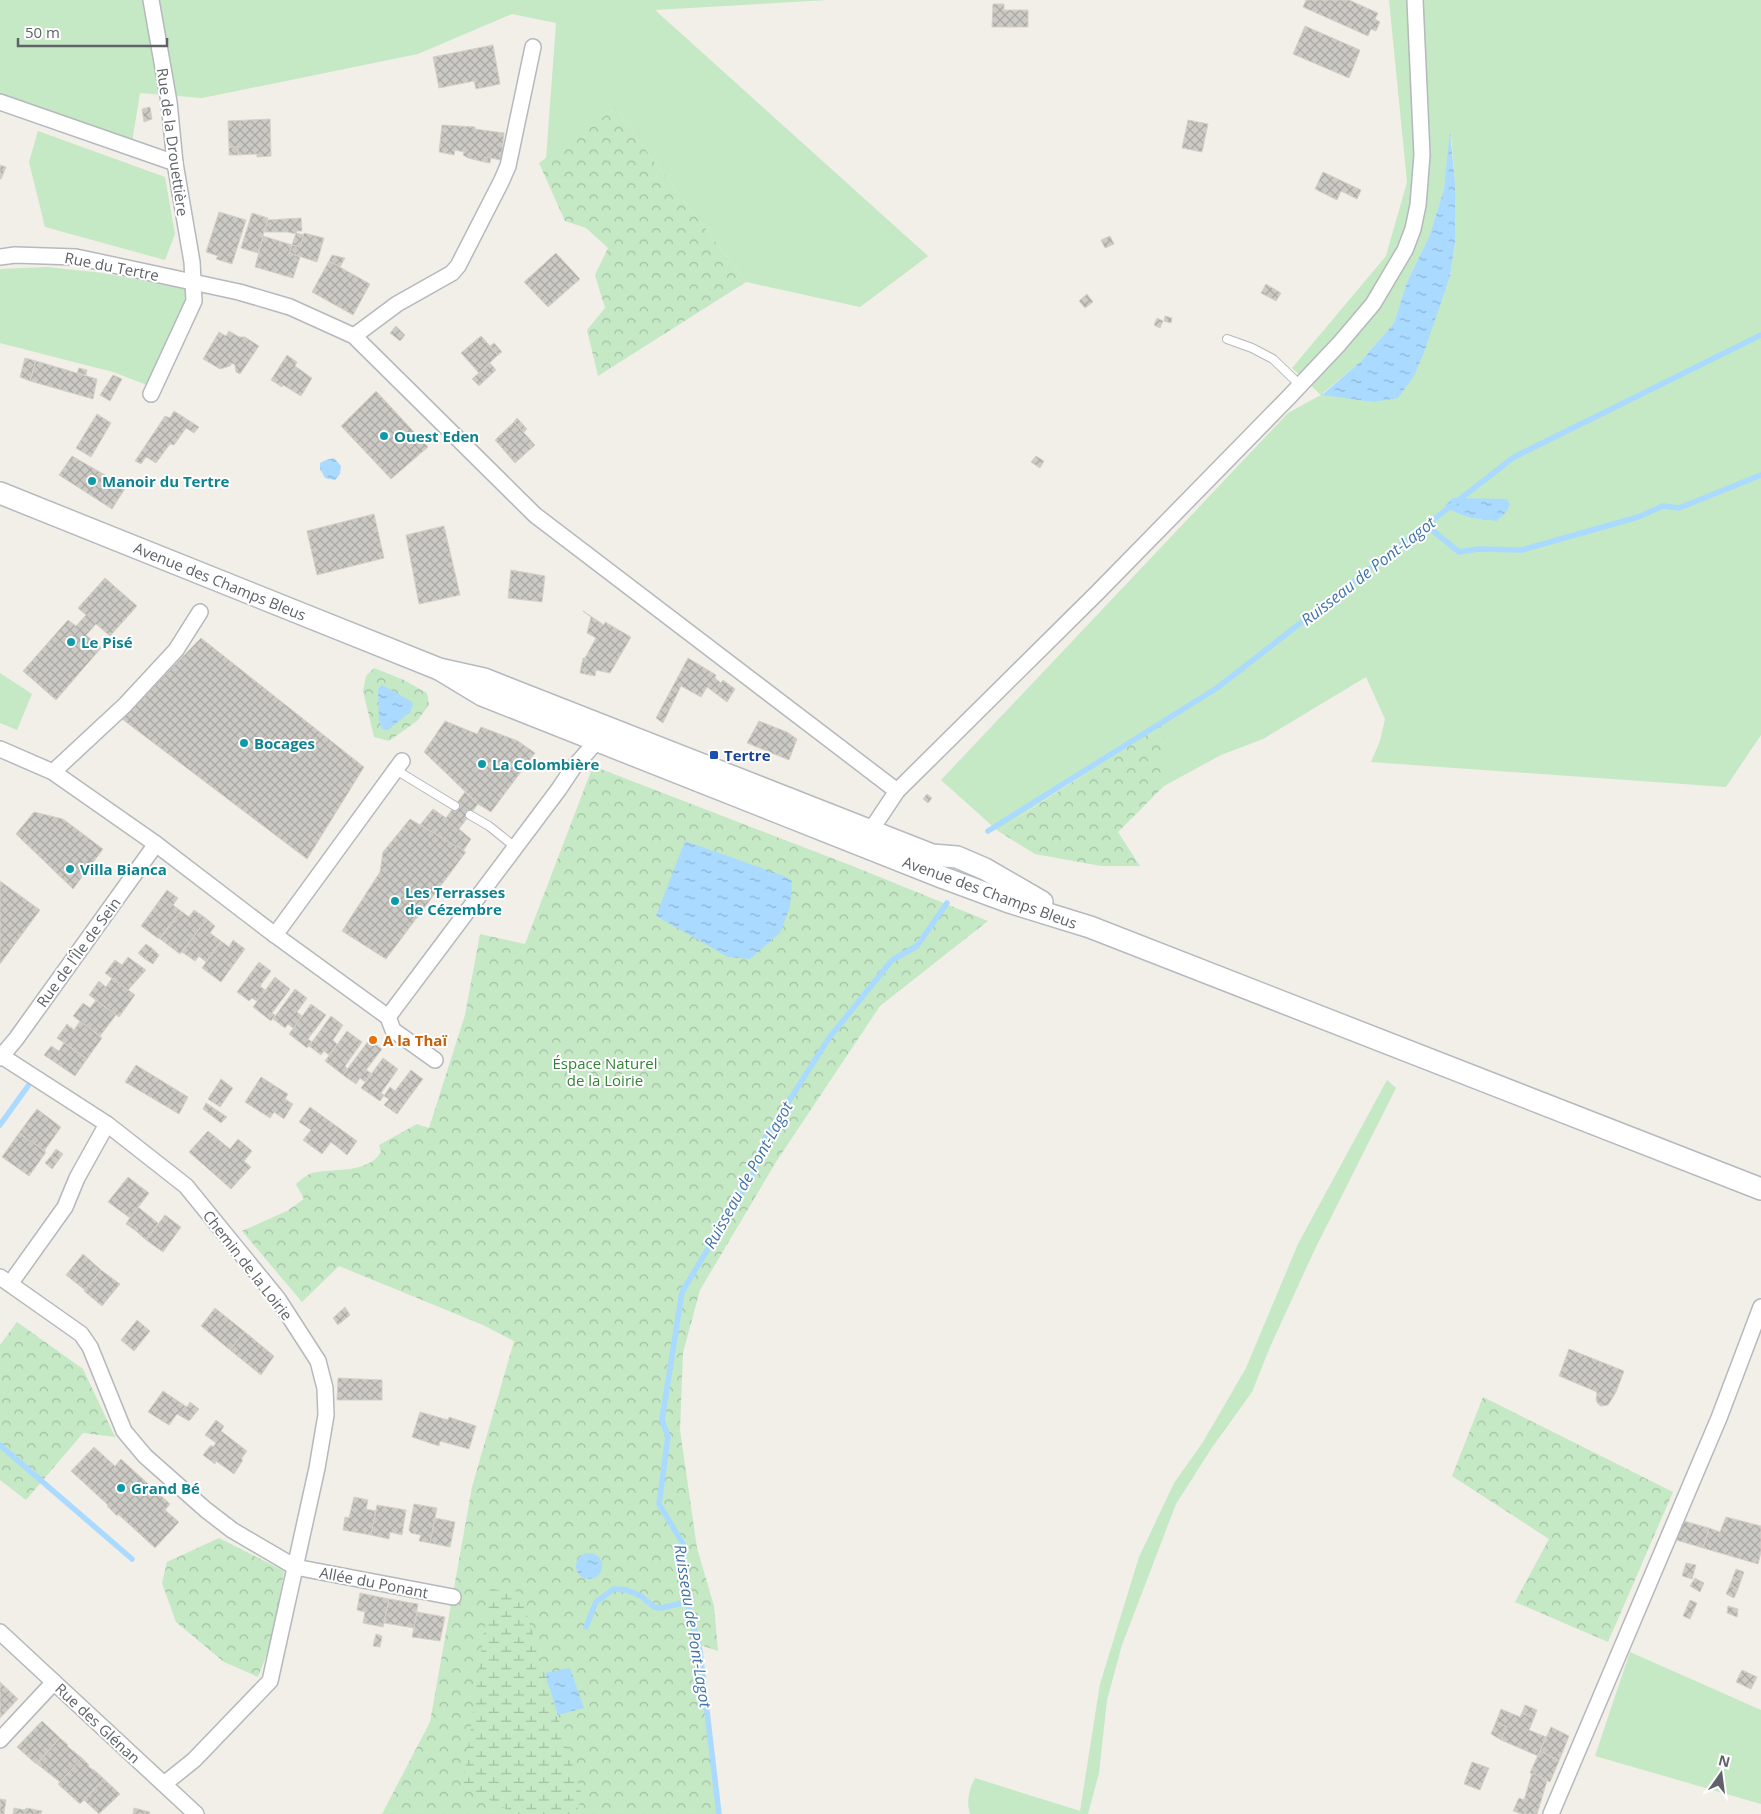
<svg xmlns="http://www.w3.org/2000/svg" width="1761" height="1814" viewBox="0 0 1761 1814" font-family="'Open Sans',sans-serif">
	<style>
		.grass { fill: #c5e8c5; fill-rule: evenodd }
		.forest { fill: url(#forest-crowns) }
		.wetland { fill: url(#wetland-marsh) }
		.water { fill: url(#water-ripples) }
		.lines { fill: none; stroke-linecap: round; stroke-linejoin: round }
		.stream { stroke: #aadaff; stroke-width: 5.5 }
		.building { fill: url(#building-cross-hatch); stroke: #d6d1c6 }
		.service-casing { stroke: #b5b8bc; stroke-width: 10 }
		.minor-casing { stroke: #b5b8bc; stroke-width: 18 }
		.secondary-casing { stroke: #b6babf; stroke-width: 24 }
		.service { stroke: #fff; stroke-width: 8 }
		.minor { stroke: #fff; stroke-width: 15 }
		.secondary { stroke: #fff; stroke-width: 21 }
		.culture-dot { fill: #0f9aa8; stroke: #fff; stroke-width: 2 }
		.transit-dot { fill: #1a4fb4; stroke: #fff; stroke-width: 2 }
		.food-dot { fill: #e8710a; stroke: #fff; stroke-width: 2 }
		.labels { text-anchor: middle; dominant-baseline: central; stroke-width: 4; stroke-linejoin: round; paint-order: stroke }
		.street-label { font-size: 15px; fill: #5f6368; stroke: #fff }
		.culture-label { font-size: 15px; font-weight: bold; fill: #0d838f; stroke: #fff; text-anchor: start }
		.transit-label { font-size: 15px; font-weight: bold; fill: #164399; stroke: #fff; text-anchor: start }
		.food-label { font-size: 15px; font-weight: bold; fill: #c56008; stroke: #fff; text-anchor: start }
		.park-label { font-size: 15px; fill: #348238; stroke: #fff }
		.water-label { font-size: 16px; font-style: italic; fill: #4174aa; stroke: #fff }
	</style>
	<defs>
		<pattern id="forest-crowns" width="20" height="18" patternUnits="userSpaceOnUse" patternTransform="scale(1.25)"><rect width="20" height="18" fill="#c5e8c5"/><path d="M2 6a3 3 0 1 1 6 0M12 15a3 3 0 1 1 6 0" fill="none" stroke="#a3c0a4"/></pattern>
		<pattern id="wetland-marsh" width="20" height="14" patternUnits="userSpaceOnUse" patternTransform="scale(1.25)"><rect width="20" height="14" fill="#c5e8c5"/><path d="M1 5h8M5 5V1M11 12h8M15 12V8" fill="none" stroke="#a3c0a4"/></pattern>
		<pattern id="water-ripples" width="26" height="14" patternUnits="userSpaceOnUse" patternTransform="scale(1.25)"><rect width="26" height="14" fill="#aadaff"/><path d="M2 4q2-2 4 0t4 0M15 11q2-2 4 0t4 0" fill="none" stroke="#8eb4d2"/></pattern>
		<pattern id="building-cross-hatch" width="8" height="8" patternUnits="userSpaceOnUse" patternTransform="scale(1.25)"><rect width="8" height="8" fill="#cccac5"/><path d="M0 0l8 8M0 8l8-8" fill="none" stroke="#a9a8a4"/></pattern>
	</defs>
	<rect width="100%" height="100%" fill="#f1efe8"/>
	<g class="grass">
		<polygon points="0,0 828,0 655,10 928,256 860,307 746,282 650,156 616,108 546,159 556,23 512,14 418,54 202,98 140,93 132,142 0,95"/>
		<path d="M1389 0H1761V735L1726 787 1371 762 1380 741 1385 719 1366 677 1263 739 1221 755 1164 786V720L998 831 941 780 1288 413 1321 395 1292 368 1386 256 1407 182ZM1451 135 1455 183V243L1450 276 1373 402 1322 394 1361 361 1394 323 1407 282 1429 237 1444 189Z"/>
		<polygon points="38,131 165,177 175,234 165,260 45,227 29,162"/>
		<polygon points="47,267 103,273 185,289 188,296 147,385 113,372 0,343 0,269"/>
		<polygon points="0,673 32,694 17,730 0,723"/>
		<path d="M1387 1080 1396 1088 1315 1249 1270 1347 1252 1392 1211 1449 1176 1504 1122 1645 1107 1700 1099 1773 1088 1814H970C966 1801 969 1789 975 1778L1080 1811 1100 1684 1139 1557 1174 1483 1203 1442 1246 1368 1298 1244Z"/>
		<polygon points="1630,1652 1761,1710 1761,1804 1595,1756"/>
	</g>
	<g class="forest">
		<polygon points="616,108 650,156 746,282 598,376 587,330 605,308 595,275 608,248 586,228 565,221 539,163"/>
		<polygon points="374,668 404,680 427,693 429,705 417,721 389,741 374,737 363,691 366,676"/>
		<polygon points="1165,721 1164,786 1118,832 1140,866 1101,866 1035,854 998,831"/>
		<path d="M593 766 855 867 988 921 880 1006 776 1162 700 1290 683 1353 680 1430 697 1548 714 1606 718 1651 697 1644 700 1651 719 1814H382L430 1722 472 1487 514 1341 483 1325 339 1266 302 1302 242 1231 287 1211 304 1199 296 1184C301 1180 306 1175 312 1173 334 1168 368 1174 381 1152L379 1145 417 1124 429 1128 465 1015 480 934 525 944Z"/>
		<polygon points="17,1322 83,1369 115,1437 83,1433 26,1500 0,1480 0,1345"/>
		<polygon points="1483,1397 1673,1492 1608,1642 1515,1602 1549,1539 1452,1476"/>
		<polygon points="219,1538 284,1571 272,1640 258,1677 224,1662 176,1622 162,1583 167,1562"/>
	</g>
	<polygon class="wetland" points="490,1589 520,1592 582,1796 576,1814 515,1814 463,1785"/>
	<g class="water">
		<polygon points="1450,132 1455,183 1455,243 1450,276 1424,352 1414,376 1398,398 1373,402 1322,395 1361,361 1394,323 1407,282 1429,237 1444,189"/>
		<polygon points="334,458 341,466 340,474 335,480 325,478 320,469 320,463 326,460"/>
		<path d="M1453 498 1507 499 1510 504 1507 511 1497 521C1479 519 1459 518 1445 505Z"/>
		<polygon points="382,685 411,701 413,705 410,712 388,730 382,729 379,720 378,689"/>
		<polygon points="685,841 784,876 792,881 790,907 780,933 750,959 728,957 656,916"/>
		<circle cx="589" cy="1566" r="13"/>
		<polygon points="570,1668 584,1708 558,1715 545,1673"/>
	</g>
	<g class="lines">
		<g class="stream">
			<polyline points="1426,525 1459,552 1478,549 1522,550 1638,517 1663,506 1679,508 1761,475"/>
			<polyline points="988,831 1217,688 1514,457 1761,335"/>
			<polyline points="0,1125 28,1086"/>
			<polyline points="0,1445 132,1559"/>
			<polyline points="586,1627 596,1602 614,1589 627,1590 641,1596 654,1607 661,1608 687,1602"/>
			<polyline points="719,1814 700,1651 687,1602 683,1544 659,1504 668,1437 662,1420 682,1292 753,1174 764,1140 829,1038 892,960 917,946 947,903"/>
		</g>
	</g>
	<g class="building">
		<polygon points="1306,0 1349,0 1378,13 1375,19 1380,22 1376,31 1371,29 1368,36 1303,7"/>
		<polygon points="993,4 1004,4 1004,10 1028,10 1028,27 992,27"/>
		<polygon points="1305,26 1360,50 1349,78 1293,54"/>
		<polygon points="493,45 500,84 476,89 474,81 439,88 433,57"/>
		<polygon points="150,107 152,119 144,122 142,109"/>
		<polygon points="270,119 271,156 257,157 257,154 238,155 238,147 229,147 228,121"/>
		<polygon points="1188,120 1208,124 1202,152 1182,148"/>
		<polygon points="442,125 475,127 475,129 504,133 501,160 485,157 484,162 468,158 463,155 464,152 455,150 454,155 439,152"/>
		<rect x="229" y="147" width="9" height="8"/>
		<polygon points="485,157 491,158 490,163 484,162"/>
		<polygon points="0,165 6,167 1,179 0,179"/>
		<polygon points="1323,172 1361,190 1357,199 1341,191 1337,200 1315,189"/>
		<polygon points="219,212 246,220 232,264 216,259 218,256 206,252"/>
		<polygon points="252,213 268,218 258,253 241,248"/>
		<polygon points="301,218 302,231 297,231 296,234 287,232 264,232 268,220"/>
		<polygon points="296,233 304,235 300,247 292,245"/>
		<polygon points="304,233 324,238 317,262 289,253 292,245 300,247"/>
		<polygon points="263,236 292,245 289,253 300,257 293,278 255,267"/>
		<polygon points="1110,236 1114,244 1105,248 1101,240"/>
		<polygon points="556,253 580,279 548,307 524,282"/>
		<polygon points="332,255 345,258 340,267 329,261"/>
		<polygon points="329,261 370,284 353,315 312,292"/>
		<polygon points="1266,284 1281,293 1276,301 1261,293"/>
		<polygon points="1087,294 1093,302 1085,308 1079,301"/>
		<polygon points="1165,316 1172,318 1171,323 1164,321"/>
		<polygon points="1157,318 1163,321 1160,328 1154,325"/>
		<polygon points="396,326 405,335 400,341 390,333"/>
		<polygon points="229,331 239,337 245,337 259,346 240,374 236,372 235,365 232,363 230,366 220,369 203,359 219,332 226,336"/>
		<polygon points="481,336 498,355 479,373 461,353"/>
		<polygon points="494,343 502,352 498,355 490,346"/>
		<polygon points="287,355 297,362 295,366 312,378 301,396 283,385 282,387 271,380"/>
		<polygon points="25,358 36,361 30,381 20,377"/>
		<polygon points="36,361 97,379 93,399 30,381"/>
		<polygon points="490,363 496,370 479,386 472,379"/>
		<polygon points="79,368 87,370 86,375 77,373"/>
		<polygon points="113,375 122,379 110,401 100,395"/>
		<polygon points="376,391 428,447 391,479 341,426"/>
		<polygon points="174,411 199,427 194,433 186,428 174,445 170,444 156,463 146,457 141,464 135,461 165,416 170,418"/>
		<polygon points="97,414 111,423 91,457 76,448"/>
		<polygon points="517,418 527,429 523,433 514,422"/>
		<polygon points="514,422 535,445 515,463 495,440"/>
		<polygon points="72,456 126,487 112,509 59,475"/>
		<polygon points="1036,456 1044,461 1040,468 1031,462"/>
		<polygon points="374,514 384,558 317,575 307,531"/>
		<polygon points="444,526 460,595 419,604 406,535"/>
		<polygon points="511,570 545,576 542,602 508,598"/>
		<polygon points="105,578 137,606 110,636 96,624 86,635 101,648 56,700 23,671 68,620 76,626 86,615 78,608"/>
		<polygon points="583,611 604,625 605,622 631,637 610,673 596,670 595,676 580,673 583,658 585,658 596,638 587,633 591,617"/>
		<polygon points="201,638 364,767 307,859 122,719"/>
		<polygon points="688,658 716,675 715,678 721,683 723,680 735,689 727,702 707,687 701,697 681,686 663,723 656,718"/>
		<polygon points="445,721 477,734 481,727 518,741 535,753 491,812 478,804 424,752"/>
		<polygon points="759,721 787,732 797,739 789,760 747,743"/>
		<polygon points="465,792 478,804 459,829 471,839 463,851 420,825 433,809 446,818"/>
		<polygon points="927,794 932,798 928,803 923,799"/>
		<polygon points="34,812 63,819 103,849 73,889 16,834"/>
		<polygon points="410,819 466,852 386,959 342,931 380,872 383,852"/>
		<polygon points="0,881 40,910 0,964"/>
		<polygon points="167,890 178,898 173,905 181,911 159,939 141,926"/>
		<polygon points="194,910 207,919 180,954 160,939 181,911 189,917"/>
		<polygon points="207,919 215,926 210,933 221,941 206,962 199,956 195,961 182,952"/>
		<polygon points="233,940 245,949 221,982 202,968 221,941 229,947"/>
		<polygon points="146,944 153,949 145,959 138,953"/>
		<polygon points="153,949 159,955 153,964 145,959"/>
		<polygon points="128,957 146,970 128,990 105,973 115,960 122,965"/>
		<polygon points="259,962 271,971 260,986 265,990 257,1001 252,998 249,1001 237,992"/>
		<polygon points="275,977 290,989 272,1013 275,1015 271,1021 253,1007"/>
		<polygon points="112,978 135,995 119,1017 89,995 99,981 106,987"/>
		<polygon points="295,989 307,998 297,1012 302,1016 293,1028 288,1024 285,1028 273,1019"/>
		<polygon points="96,1000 116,1015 100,1036 73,1016 83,1003 90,1008"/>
		<polygon points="311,1004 326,1015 308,1039 312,1042 307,1048 289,1034"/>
		<polygon points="331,1016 343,1025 333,1040 337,1044 329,1055 324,1051 321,1055 309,1046"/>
		<polygon points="80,1021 102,1038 87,1059 57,1038 67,1024 74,1030"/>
		<polygon points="347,1031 362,1042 345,1066 348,1069 343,1075 325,1061"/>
		<polygon points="369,1040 382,1049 366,1070 371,1073 365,1082 360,1078 356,1084 343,1075"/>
		<polygon points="64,1043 87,1059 75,1076 44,1055 51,1046 59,1051"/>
		<polygon points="383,1058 398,1069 381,1093 384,1095 380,1101 361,1088"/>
		<polygon points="136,1065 188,1097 179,1114 125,1082"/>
		<polygon points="411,1070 423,1079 397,1114 384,1105 389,1099 384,1096 390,1087 395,1091"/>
		<polygon points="261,1077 288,1094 285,1099 293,1104 284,1119 274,1112 270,1118 245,1102"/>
		<polygon points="221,1079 233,1088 220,1107 208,1099"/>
		<polygon points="206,1103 227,1117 221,1123 203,1109"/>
		<polygon points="310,1107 357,1141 347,1155 331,1142 322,1154 303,1140 311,1130 299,1122"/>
		<polygon points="37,1109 61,1127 44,1151 19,1133"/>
		<polygon points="208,1131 230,1149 238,1139 252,1151 244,1161 251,1167 231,1189 189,1152"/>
		<polygon points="19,1133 46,1152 29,1176 2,1157"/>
		<polygon points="56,1149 63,1154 58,1161 51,1156"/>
		<polygon points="51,1156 58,1161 52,1169 45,1163"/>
		<polygon points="128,1177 149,1193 130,1218 108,1202"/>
		<polygon points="138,1207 158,1223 146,1240 136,1231 138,1229 127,1222"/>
		<polygon points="165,1215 181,1227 163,1252 146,1240"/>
		<polygon points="127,1222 138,1229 136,1231 126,1224"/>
		<polygon points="83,1254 101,1270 85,1290 66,1275"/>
		<polygon points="101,1270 120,1284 102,1306 84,1291"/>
		<polygon points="345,1307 350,1315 338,1325 333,1318"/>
		<polygon points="215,1308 245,1332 230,1350 201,1326"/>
		<polygon points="137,1320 150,1331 134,1351 121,1340"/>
		<polygon points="245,1332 274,1356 261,1375 230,1350"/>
		<polygon points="1569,1349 1624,1371 1616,1392 1608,1405 1601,1406 1598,1404 1596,1400 1597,1392 1559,1376"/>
		<polygon points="338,1378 382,1380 382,1400 337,1400"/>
		<polygon points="163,1391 187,1407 190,1402 199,1409 189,1421 177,1414 169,1425 148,1412"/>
		<polygon points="420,1412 448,1420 449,1417 476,1426 469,1449 440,1441 439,1446 412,1437"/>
		<polygon points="216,1420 224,1426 221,1431 247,1451 241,1459 243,1460 234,1474 216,1461 215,1464 203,1455 211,1445 213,1447 216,1443 205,1435"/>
		<polygon points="94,1447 115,1466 121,1459 170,1504 165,1510 179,1522 155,1548 118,1514 117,1516 107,1506 108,1505 71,1471"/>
		<polygon points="354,1497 368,1500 366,1509 376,1511 371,1535 343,1530 345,1517 349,1518"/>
		<polygon points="414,1504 437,1508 430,1543 419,1541 421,1535 411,1533 409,1530"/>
		<polygon points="377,1505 406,1510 402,1535 390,1532 389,1539 371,1535"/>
		<polygon points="1726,1517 1761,1526 1761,1552 1758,1564 1703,1548 1709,1528 1720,1532"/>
		<polygon points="435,1518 455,1522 450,1547 430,1543"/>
		<polygon points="1680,1520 1709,1528 1703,1548 1673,1539"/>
		<polygon points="1686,1563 1696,1565 1692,1579 1682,1576"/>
		<polygon points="1736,1569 1744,1572 1741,1580 1733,1577"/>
		<polygon points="1733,1577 1741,1580 1738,1589 1730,1585"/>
		<polygon points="1695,1578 1704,1583 1700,1592 1690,1586"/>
		<polygon points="1730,1585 1738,1589 1734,1598 1726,1594"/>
		<polygon points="360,1593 389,1599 383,1627 363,1623 365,1612 357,1610"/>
		<polygon points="389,1599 418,1604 414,1628 384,1623"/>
		<polygon points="1690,1600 1697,1603 1690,1619 1683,1616"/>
		<polygon points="1728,1606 1738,1609 1737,1617 1727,1613"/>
		<polygon points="417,1612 445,1617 440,1641 412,1637"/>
		<polygon points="376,1634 382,1636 380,1647 373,1646"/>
		<polygon points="1742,1670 1757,1677 1751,1689 1736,1682"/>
		<polygon points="0,1682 18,1699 0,1718"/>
		<polygon points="1525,1705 1537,1710 1534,1718 1522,1713"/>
		<polygon points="1501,1709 1520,1717 1522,1713 1534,1718 1529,1730 1546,1737 1538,1756 1501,1740 1507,1727 1496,1722"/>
		<polygon points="42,1721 60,1738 36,1764 17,1747"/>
		<polygon points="1496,1722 1507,1727 1501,1740 1491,1734"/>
		<polygon points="1551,1727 1569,1736 1559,1761 1540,1751"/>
		<polygon points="60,1738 68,1745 67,1746 82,1758 60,1782 37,1764"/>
		<polygon points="1540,1751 1559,1761 1550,1782 1530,1773"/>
		<polygon points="82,1758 89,1765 88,1766 93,1770 93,1769 104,1779 80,1804 58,1784"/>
		<polygon points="1472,1762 1489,1768 1480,1790 1464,1784"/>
		<polygon points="1532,1773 1547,1781 1537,1814 1522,1814 1513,1811 1519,1798 1524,1800"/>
		<polygon points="104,1779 120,1794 99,1814 84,1800"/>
		<polygon points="0,1799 6,1800 4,1814 0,1814"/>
		<polygon points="14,1808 25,1810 26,1808 42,1811 41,1814 13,1814"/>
		<polygon points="134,1808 150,1812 149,1814 133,1814"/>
	</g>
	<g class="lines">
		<g class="service-casing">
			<g id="service">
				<polyline points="1227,339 1252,348 1273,359 1300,385"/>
				<polyline points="396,770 455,806"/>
				<polyline points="470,815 489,826 515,847"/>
			</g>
		</g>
		<g class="minor-casing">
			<g id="minor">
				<polyline points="0,102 175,163"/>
				<polyline points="0,257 15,255 76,257 239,292 290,307 354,336 535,515 897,791"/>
				<polyline points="354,336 397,304 452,273 458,266 501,182 508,166 533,47"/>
				<polyline points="151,394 194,301 192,262 175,163 169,102 151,0"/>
				<polyline points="0,749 53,772 156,844 275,935 388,1017 559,789 573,768 597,741"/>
				<polyline points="53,772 125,705 176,650 200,612"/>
				<polyline points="870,841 875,824 897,791 1097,593 1288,398 1339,344 1373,304 1405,250 1413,229 1418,205 1422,155 1415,0"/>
				<polyline points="275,935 402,761"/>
				<polyline points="388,1017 393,1030 435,1060"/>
				<polyline points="0,1055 107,1124 186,1186 278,1299 318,1361 325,1388 326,1415 317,1468 270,1681 194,1760 164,1784"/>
				<polyline points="0,1058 16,1039 156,844"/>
				<polyline points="0,1277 81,1334 90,1347 124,1431 145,1456 206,1510 232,1530 295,1567 453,1597"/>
				<polyline points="10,1284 65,1207 77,1178 107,1124"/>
				<polyline points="0,1632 196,1814"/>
				<polyline points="0,1740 54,1682"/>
				<polyline points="1551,1814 1719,1418 1761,1307"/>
			</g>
		</g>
		<g class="secondary-casing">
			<g id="secondary">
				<polyline points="0,493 439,669 484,679 932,855 957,857 985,869 1042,902"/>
				<polyline points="439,669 482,695 944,878 1009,902 1090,927 1761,1189"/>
			</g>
		</g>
		<use href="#service" class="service"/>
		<use href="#minor" class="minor"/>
		<use href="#secondary" class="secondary"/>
	</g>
	<g class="culture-dot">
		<circle cx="384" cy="436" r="5"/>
		<circle cx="92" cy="481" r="5"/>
		<circle cx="71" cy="642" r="5"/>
		<circle cx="244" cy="743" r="5"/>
		<circle cx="482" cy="764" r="5"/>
		<circle cx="70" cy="869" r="5"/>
		<circle cx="395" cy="901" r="5"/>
		<circle cx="121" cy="1488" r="5"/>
	</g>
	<rect class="transit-dot" x="709" y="750" width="10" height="10" rx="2.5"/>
	<circle class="food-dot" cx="373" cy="1040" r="5"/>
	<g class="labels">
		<g class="street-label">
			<text transform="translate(173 142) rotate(82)">Rue de la Drouettière</text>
			<text transform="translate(112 266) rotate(11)">Rue du Tertre</text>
			<text transform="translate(220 581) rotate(22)">Avenue des Champs Bleus</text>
			<text transform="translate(990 892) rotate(20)">Avenue des Champs Bleus</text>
			<text transform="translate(78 952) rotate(-54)">Rue de l'Île de Sein</text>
			<text transform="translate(248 1265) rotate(52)">Chemin de la Loirie</text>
			<text transform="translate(374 1582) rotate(11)">Allée du Ponant</text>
			<text transform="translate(98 1723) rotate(43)">Rue des Glénan</text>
		</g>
		<g class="culture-label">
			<text x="394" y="436">Ouest Eden</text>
			<text x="102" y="481">Manoir du Tertre</text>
			<text x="81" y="642">Le Pisé</text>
			<text x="254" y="743">Bocages</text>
			<text x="492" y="764">La Colombière</text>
			<text x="80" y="869">Villa Bianca</text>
			<text x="405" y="892">Les Terrasses<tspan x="405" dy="17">de Cézembre</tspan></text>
			<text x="131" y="1488">Grand Bé</text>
		</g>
		<g class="transit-label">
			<text x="724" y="755">Tertre</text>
		</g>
		<g class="food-label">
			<text x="383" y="1040">A la Thaï</text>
		</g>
		<g class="park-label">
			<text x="605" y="1063">Éspace Naturel<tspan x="605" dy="17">de la Loirie</tspan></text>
		</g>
		<g class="water-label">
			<text transform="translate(1368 571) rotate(-38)">Ruisseau de Pont-Lagot</text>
			<text transform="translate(748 1175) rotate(-61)">Ruisseau de Pont-Lagot</text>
			<text transform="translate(693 1626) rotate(81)">Ruisseau de Pont-Lagot</text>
		</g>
	</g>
	<g transform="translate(1721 1774) rotate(14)" stroke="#ffffff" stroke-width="4" paint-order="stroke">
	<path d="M0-4L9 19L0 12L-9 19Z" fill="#5f6368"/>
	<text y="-8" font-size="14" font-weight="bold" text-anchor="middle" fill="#5f6368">N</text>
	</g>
	<path d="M18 38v8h149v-8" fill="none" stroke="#5f6368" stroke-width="2.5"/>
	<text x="25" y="38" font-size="15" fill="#5f6368" stroke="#ffffff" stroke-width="4" paint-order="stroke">50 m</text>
</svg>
